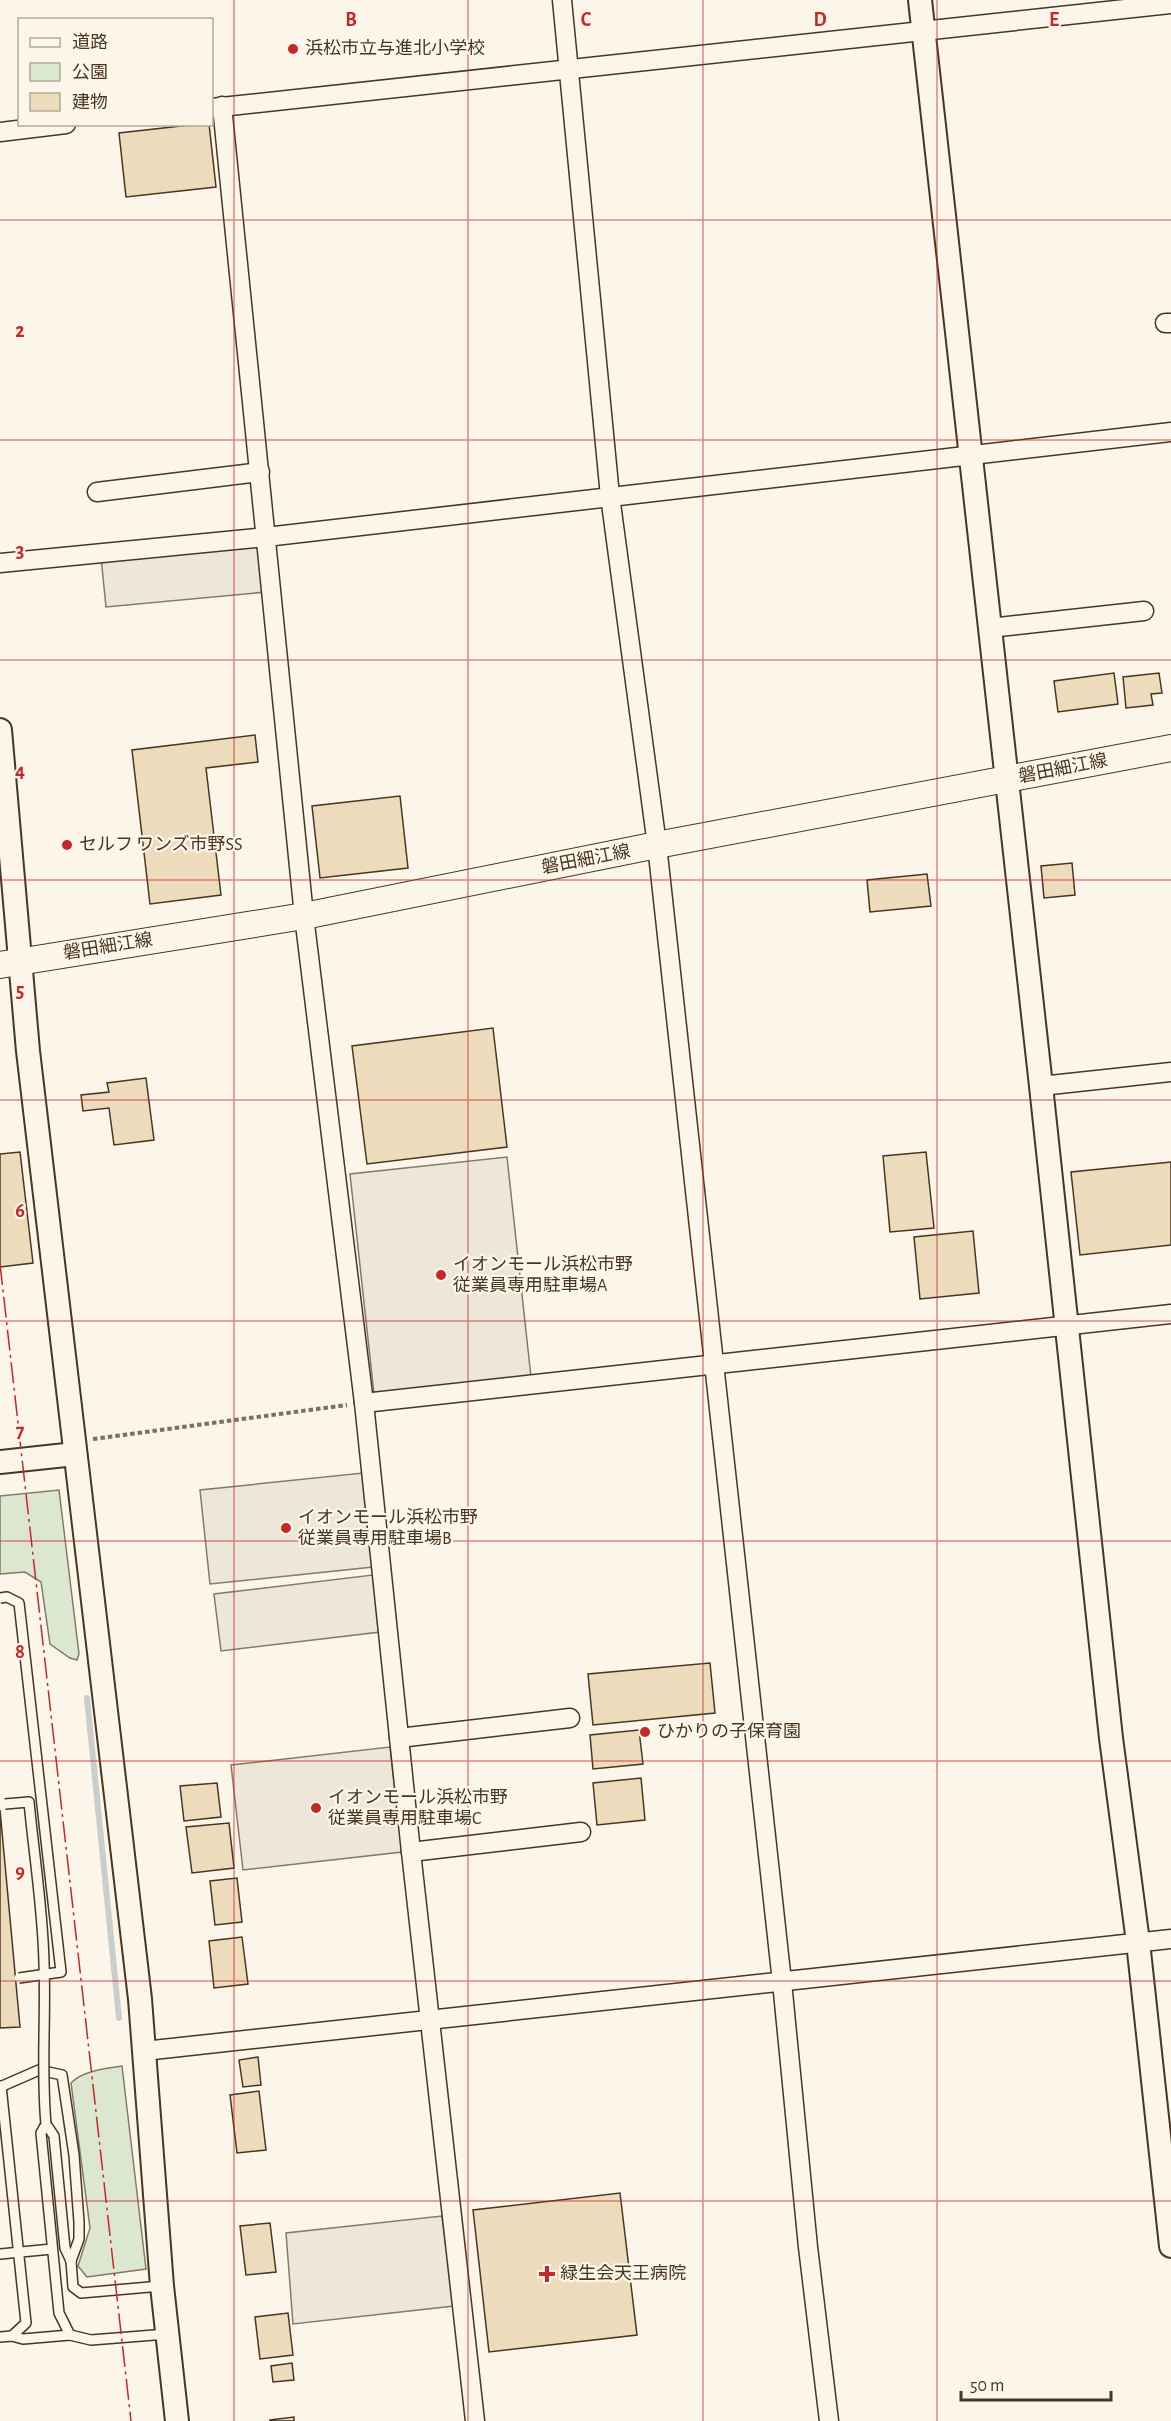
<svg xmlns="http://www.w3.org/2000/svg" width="1171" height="2421" viewBox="0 0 1171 2421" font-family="'Alegreya Sans','Noto Sans JP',sans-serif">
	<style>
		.green { fill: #dce7d0; stroke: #887966; stroke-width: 1.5 }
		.parking { fill: #ede7d9; stroke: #887966; stroke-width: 1.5 }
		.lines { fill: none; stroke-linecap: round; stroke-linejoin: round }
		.stream { stroke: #c9cecd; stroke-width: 6 }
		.building { fill: #ecdcbc; stroke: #4a3520; stroke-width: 1.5 }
		.service-casing { stroke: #4a3520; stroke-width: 12 }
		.minor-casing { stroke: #4a3520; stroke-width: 21 }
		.tertiary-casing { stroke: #4a3520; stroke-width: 26 }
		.secondary-casing { stroke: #4a3520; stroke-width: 28 }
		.path { stroke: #7f6f5c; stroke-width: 4; stroke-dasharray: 4.5 3; stroke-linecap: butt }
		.service { stroke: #fbf6e9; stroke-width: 9 }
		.minor { stroke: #fbf6e9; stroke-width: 18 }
		.tertiary { stroke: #fbf6e9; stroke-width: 22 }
		.secondary { stroke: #fbf6e9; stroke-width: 26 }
		.service-bridge-casing { stroke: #4a3520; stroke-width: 12; stroke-linecap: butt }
		.service-bridge { stroke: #fbf6e9; stroke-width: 9 }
		.power { stroke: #c62828; stroke-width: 1.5; stroke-dasharray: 21 4.5 3 4.5; stroke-linecap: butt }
		.grid { fill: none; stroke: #c62828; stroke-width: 1.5; stroke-opacity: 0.55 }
		.poi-dot { fill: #c62828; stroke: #fbf6e9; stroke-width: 2 }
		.labels { text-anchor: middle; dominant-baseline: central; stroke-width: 4.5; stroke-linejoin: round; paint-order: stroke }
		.poi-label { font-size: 18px; fill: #4a3520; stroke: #fbf6e9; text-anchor: start }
		.street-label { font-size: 18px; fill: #4a3520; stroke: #fbf6e9 }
		.grid-label { font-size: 20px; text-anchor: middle; font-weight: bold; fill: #c62828; stroke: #fbf6e9; stroke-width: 4.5; stroke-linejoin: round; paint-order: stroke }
	</style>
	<rect width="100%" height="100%" fill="#fbf6e9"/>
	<g class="green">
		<polygon points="59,1490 79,1654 77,1660 70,1658 50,1644 41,1582 25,1572 0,1574 0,1496"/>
		<path d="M122 2066 146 2269 87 2277 78 2266 90 2228 71 2083C82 2071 107 2068 122 2066Z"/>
	</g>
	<g class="parking">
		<polygon points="261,541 266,592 106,607 101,557"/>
		<polygon points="507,1157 531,1377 374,1394 350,1174"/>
		<polygon points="363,1473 373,1567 210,1584 200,1490"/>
		<polygon points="373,1575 380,1632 221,1651 214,1594"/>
		<polygon points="390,1747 402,1852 243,1870 231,1765"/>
		<polygon points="442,2216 454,2306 293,2324 286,2233"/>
	</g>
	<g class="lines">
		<polyline class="stream" points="87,1698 119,2018"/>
	</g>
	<g class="building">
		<polygon points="199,124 209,124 216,187 126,197 119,133"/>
		<polygon points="1114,673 1118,704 1058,712 1054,681"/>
		<polygon points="1159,673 1162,693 1151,694 1153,705 1126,708 1123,677"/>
		<polygon points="255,735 258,762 206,768 221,895 150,904 132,750"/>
		<polygon points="400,796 408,868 320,878 312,806"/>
		<polygon points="1072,863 1075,895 1044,898 1041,866"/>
		<polygon points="927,874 931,906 870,912 867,880"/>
		<polygon points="493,1028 507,1147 367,1164 352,1046"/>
		<polygon points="146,1078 154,1140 114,1145 109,1108 83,1111 81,1095 109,1092 107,1083"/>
		<polygon points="20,1152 33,1263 0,1267 0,1154"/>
		<polygon points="926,1152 934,1228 890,1232 883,1156"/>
		<polygon points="1171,1162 1171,1245 1080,1255 1071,1172"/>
		<polygon points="973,1231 979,1293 920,1299 914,1237"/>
		<polygon points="710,1663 715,1713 593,1725 588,1674"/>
		<polygon points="639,1730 643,1764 593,1769 590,1735"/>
		<polygon points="641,1778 645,1820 597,1825 593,1783"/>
		<polygon points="217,1783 221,1817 184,1821 180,1786"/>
		<polygon points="0,1810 20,2027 0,2028"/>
		<polygon points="229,1823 234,1868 192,1873 186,1827"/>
		<polygon points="237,1878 242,1922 215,1925 210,1881"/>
		<polygon points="242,1937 248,1984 214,1988 209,1941"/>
		<polygon points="258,2057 261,2085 243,2087 239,2060"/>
		<polygon points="259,2091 266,2150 237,2153 230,2095"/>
		<polygon points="620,2193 637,2335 489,2352 473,2210"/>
		<polygon points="270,2223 276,2272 246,2275 240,2226"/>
		<polygon points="288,2313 293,2355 260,2359 255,2317"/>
		<polygon points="292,2363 294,2380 273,2382 271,2366"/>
		<polygon points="294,2417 294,2421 270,2421 270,2420"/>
	</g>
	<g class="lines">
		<g class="service-casing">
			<g id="service">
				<polyline points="1,2086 26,2323 12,2336"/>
				<polyline points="0,2087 39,2070 62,2075 74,2155 79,2222 79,2239 71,2261"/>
				<polyline points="0,2254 52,2249"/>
				<polyline points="161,2286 81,2293 73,2287 71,2261 65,2248 54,2136 46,2124 41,2133 59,2313 70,2335 91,2340 167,2334"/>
				<polyline points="0,2337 12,2336 23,2339 70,2335"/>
			</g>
		</g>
		<g class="minor-casing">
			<g id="minor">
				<polyline points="562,0 610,496 657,845 782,1982 808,2247 829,2421"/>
				<polyline points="222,106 304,916 364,1403 411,1852 475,2421"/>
				<polyline points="212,108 1171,4"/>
				<polyline points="0,132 66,124"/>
				<polyline points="1165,323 1171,323"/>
				<polyline points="97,492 260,472"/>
				<polyline points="0,563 266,537 1171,432"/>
				<polyline points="990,628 1144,611"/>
				<polyline points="1041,1086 1171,1072"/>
				<polyline points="364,1403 1171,1314"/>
				<polyline points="399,1738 570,1718"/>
				<polyline points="411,1852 581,1832"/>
				<polyline points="144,2051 1171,1939"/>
			</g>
		</g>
		<g class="tertiary-casing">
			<g id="tertiary">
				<polyline points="920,0 1041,1086 1111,1738 1138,1942 1171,2246"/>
				<polyline points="0,730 28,1051 140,1999 162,2286 177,2421"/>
				<polyline points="0,1462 75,1454"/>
			</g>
		</g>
		<g class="secondary-casing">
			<polyline id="secondary" points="0,965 304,916 657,845 1171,748"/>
		</g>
		<polyline class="path" points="93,1439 347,1405"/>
		<use href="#service" class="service"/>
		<use href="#minor" class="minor"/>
		<use href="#tertiary" class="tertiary"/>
		<use href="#secondary" class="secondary"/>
		<g class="service-bridge-casing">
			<g id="service-bridge">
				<polyline points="0,1598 7,1597 19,1603 61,1972 19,1978"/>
				<path d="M5 1804 29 1802C34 1855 43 1910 44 1963 46 2017 41 2071 46 2124"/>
			</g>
		</g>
		<use href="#service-bridge" class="service-bridge"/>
		<polyline class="power" points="0,1264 131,2421"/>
	</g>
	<path class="grid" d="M234 0V2421M468 0V2421M703 0V2421M937 0V2421M0 220H1171M0 440H1171M0 660H1171M0 880H1171M0 1100H1171M0 1321H1171M0 1541H1171M0 1761H1171M0 1981H1171M0 2201H1171"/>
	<g class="poi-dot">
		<circle cx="293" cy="49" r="6"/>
		<circle cx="67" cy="845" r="6"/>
		<circle cx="441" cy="1275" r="6"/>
		<circle cx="286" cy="1528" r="6"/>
		<circle cx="645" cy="1732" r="6"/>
		<circle cx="316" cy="1808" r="6"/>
		<path d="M544 2265h6v6h6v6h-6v6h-6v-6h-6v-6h6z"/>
	</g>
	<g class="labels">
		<g class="poi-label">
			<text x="305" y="49">浜松市立与進北小学校</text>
			<text x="79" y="845">セルフ ワンズ市野SS</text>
			<text x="453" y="1265">イオンモール浜松市野<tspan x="453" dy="21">従業員専用駐車場A</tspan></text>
			<text x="298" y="1518">イオンモール浜松市野<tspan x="298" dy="21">従業員専用駐車場B</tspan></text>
			<text x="657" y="1732">ひかりの子保育園</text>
			<text x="328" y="1798">イオンモール浜松市野<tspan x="328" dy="21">従業員専用駐車場C</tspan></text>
			<text x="560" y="2274">緑生会天王病院</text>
		</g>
		<g class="street-label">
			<text transform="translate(1063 769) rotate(-11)">磐田細江線</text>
			<text transform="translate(586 860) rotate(-11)">磐田細江線</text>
			<text transform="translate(108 947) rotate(-9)">磐田細江線</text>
		</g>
	</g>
	<g class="grid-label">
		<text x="351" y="26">B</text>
		<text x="586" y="26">C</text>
		<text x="820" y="26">D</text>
		<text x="1054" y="26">E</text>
		<text x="20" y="337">2</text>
		<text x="20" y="557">3</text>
		<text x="20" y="777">4</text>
		<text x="20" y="997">5</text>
		<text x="20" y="1217">6</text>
		<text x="20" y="1437">7</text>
		<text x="20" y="1658">8</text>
		<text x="20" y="1878">9</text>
	</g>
	<rect x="18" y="18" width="195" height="108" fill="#fbf6e9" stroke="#b4a999" stroke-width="1.5"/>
	<rect x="30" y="38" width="30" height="9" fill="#fbf6e9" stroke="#b4a999" stroke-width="1.5"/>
	<text x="72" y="48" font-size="18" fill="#4a3520">道路</text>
	<rect x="30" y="63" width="30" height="18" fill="#dce7d0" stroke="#b4a999" stroke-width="1.5"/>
	<text x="72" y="78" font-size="18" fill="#4a3520">公園</text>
	<rect x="30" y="93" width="30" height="18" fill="#ecdcbc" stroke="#b4a999" stroke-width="1.5"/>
	<text x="72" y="108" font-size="18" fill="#4a3520">建物</text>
	<path d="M961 2391v9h150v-9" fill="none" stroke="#4a3520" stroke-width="3"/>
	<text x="970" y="2391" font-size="18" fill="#4a3520" stroke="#fbf6e9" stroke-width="4.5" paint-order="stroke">50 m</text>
</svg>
